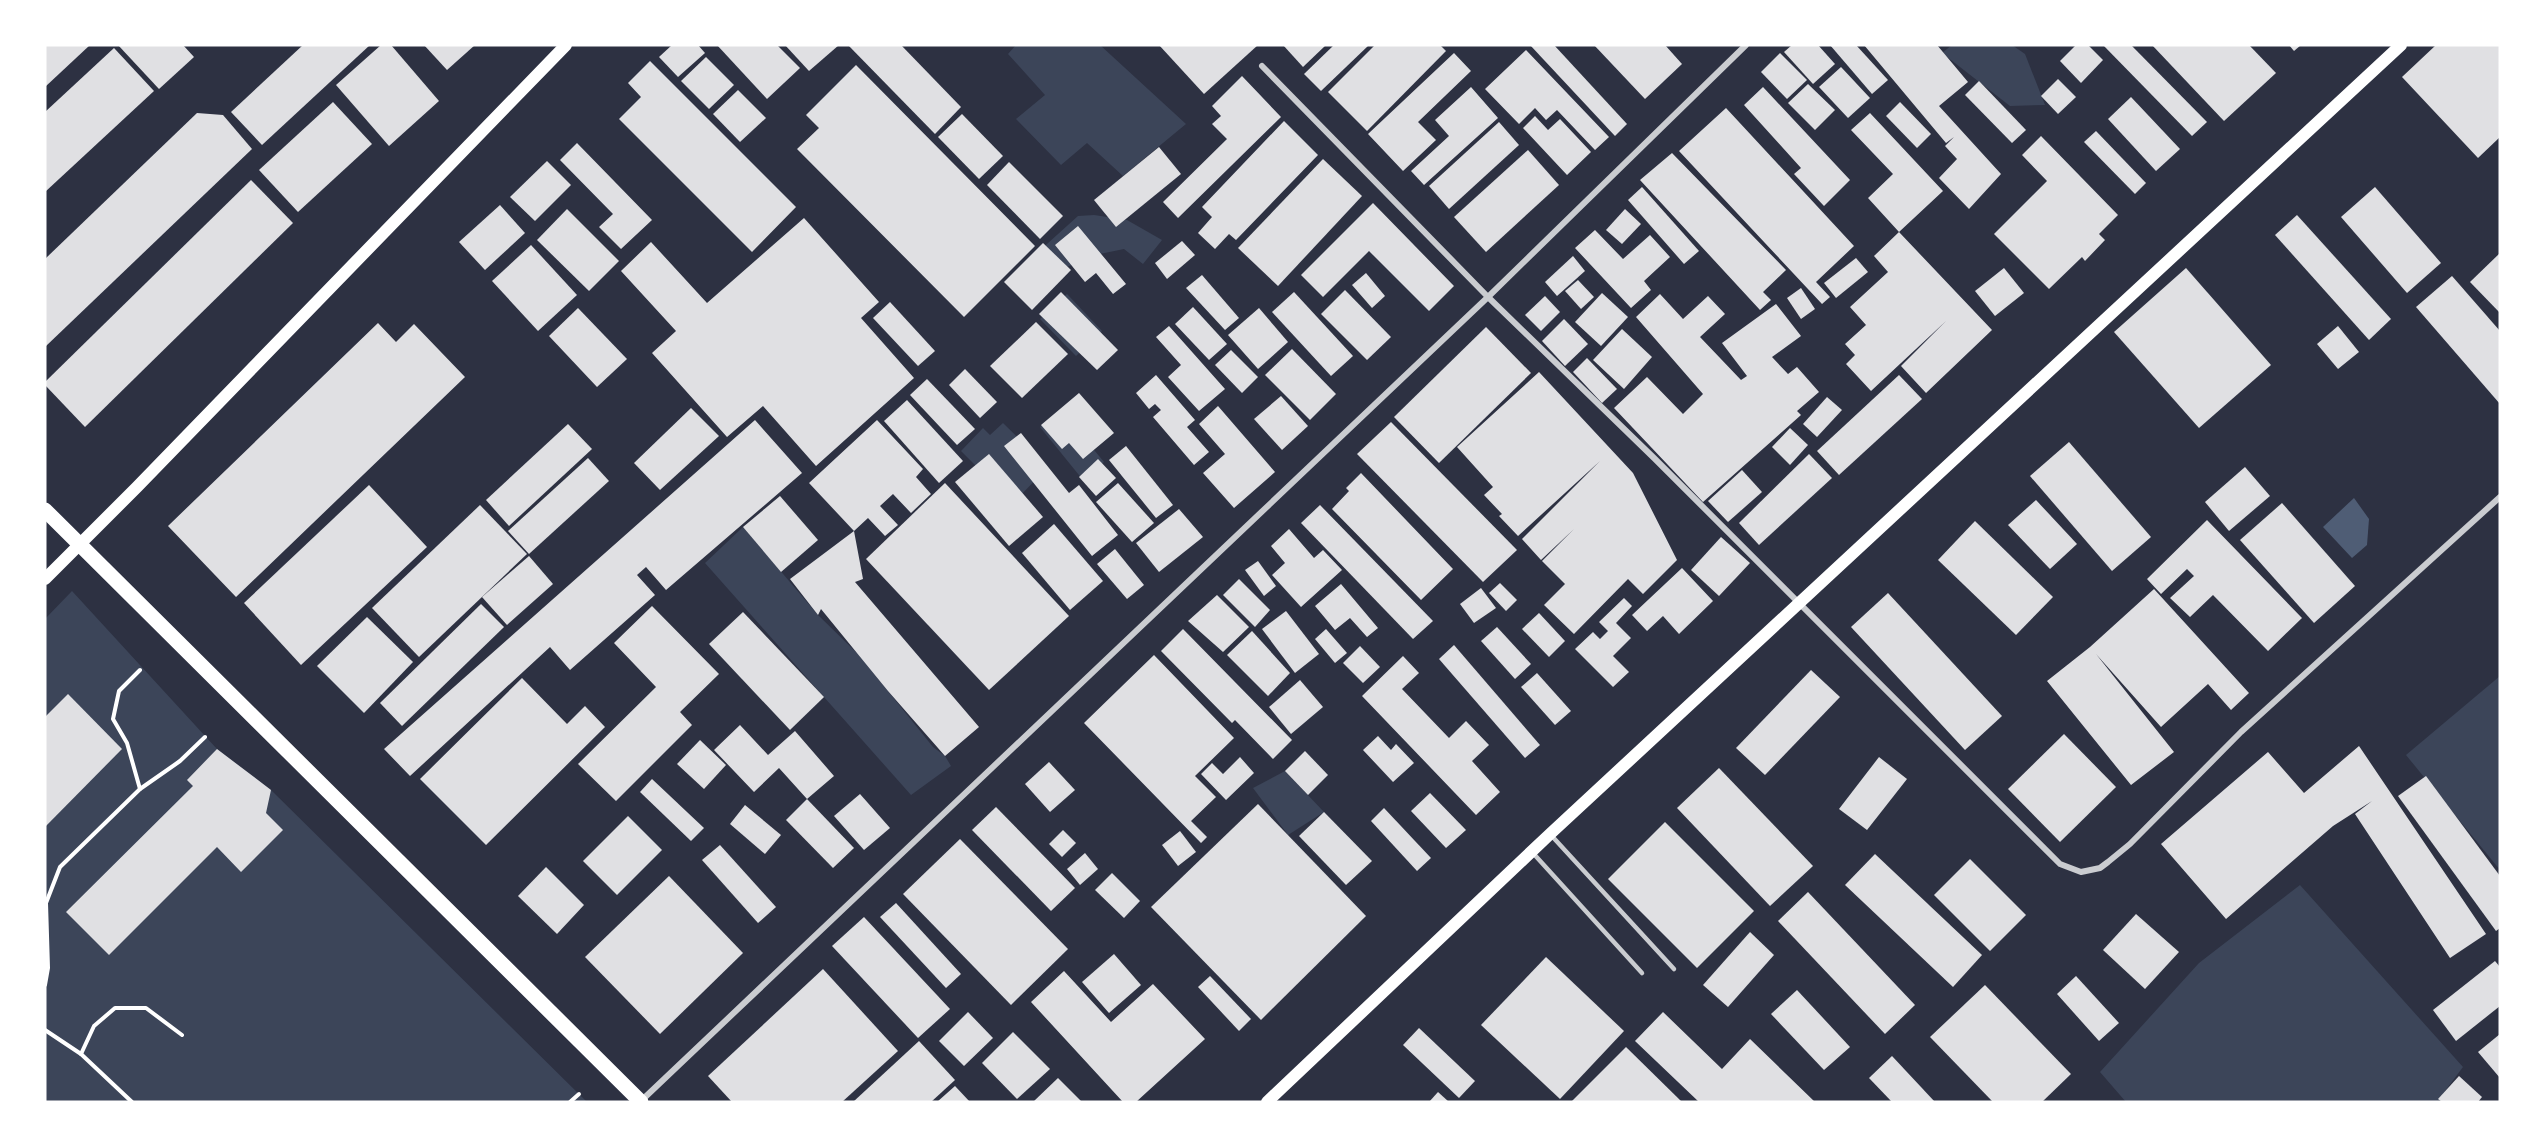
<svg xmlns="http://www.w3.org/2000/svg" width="2545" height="1147" viewBox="0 0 2545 1147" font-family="'Open Sans',sans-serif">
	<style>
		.green { fill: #3c4559 }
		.water { fill: #4f5d75 }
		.building { fill: #e0e0e3 }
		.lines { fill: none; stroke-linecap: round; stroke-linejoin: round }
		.path { stroke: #fff; stroke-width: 4 }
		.service { stroke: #caccd0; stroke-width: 4.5 }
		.minor { stroke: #caccd0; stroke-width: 6 }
		.secondary { stroke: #fff; stroke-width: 12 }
		.primary { stroke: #fff; stroke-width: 15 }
	</style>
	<rect width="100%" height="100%" fill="#2d3142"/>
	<g class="green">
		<polygon points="1016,45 1100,45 1186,124 1123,176 1087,143 1061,165 1016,119 1045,95 1008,54"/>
		<polygon points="1952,45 2012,45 2025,54 2045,105 2010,106 1942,53"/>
		<polygon points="1094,215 1127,220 1162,240 1143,264 1124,249 1095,255 1053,273 1037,253 1078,216"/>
		<polygon points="1067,294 1102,331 1076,356 1040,319"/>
		<polygon points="1061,410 1104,462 1083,480 1040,427"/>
		<polygon points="1003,423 1048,467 1013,503 961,451 983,428 990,435"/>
		<polygon points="743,527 818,615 859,655 933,747 945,756 951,766 911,795 705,563"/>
		<polygon points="72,591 217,749 271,790 587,1102 45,1102 45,619"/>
		<polygon points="2500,676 2500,870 2406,755"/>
		<polygon points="1285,771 1324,812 1288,835 1253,788"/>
		<polygon points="2300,885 2463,1067 2439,1099 2441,1102 2126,1102 2100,1072 2199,963"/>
	</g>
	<polygon class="water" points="2354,498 2369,519 2367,545 2352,558 2323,527"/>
	<g class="building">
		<polygon points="45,45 90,45 45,87"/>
		<polygon points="118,45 183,45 194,57 159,89"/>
		<polygon points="303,45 370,45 262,145 231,112"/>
		<polygon points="381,45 391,45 439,101 389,146 336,85"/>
		<polygon points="424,45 475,45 447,70"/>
		<polygon points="672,45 698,45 705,53 678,77 659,57"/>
		<polygon points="717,45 777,45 800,68 767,99"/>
		<polygon points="785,45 839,45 809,71"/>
		<polygon points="848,45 901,45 961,107 935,134"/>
		<polygon points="1159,45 1258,45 1204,94"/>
		<polygon points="1283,45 1326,45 1303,67"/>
		<polygon points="1334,45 1369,45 1321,91 1304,74"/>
		<polygon points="1375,45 1440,45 1446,51 1367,131 1328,92"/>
		<polygon points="1530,45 1554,45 1627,124 1615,136"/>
		<polygon points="1594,45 1665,45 1682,64 1645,99"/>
		<polygon points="1792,45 1818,45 1835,64 1813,84 1784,52"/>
		<polygon points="1830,45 1856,45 1888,80 1872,94"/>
		<polygon points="1864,45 1937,45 1968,82 1939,106 2001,174 1969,209 1939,178 1957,159 1945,146 1954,137 1946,143"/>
		<polygon points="2076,45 2088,45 2103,60 2081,83 2060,61"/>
		<polygon points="2103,45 2131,45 2207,122 2192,136"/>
		<polygon points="2152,45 2249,45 2276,73 2224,121"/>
		<polygon points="2289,45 2301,45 2294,51"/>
		<polygon points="2436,45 2500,45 2500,137 2478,158 2402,77"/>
		<polygon points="114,48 154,91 45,192 45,112"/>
		<polygon points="1526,50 1609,137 1595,150 1557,110 1546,120 1535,108 1519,124 1485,89"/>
		<polygon points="1454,53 1471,71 1418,122 1436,140 1403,171 1368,134"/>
		<polygon points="1780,53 1807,80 1787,99 1761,72"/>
		<polygon points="706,57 734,85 709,109 681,81"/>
		<polygon points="650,61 796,207 752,252 619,119 641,97 628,83"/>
		<polygon points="856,65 1035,246 964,317 797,149 819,128 806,115"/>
		<polygon points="1841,67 1870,98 1848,118 1819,87"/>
		<polygon points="1242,76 1281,117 1178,218 1163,202 1227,139 1212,124 1221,116 1212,106"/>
		<polygon points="2058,79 2076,97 2058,114 2041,96"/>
		<polygon points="1979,81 2026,130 2012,143 1965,95"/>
		<polygon points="1808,84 1835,110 1815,130 1788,103"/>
		<polygon points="1471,87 1498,118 1424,185 1411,171 1449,136 1435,120"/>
		<polygon points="1763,87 1850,180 1824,206 1794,174 1801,168 1744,105"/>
		<polygon points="738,90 766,118 740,142 713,114"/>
		<polygon points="2131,97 2180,149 2156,171 2108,119"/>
		<polygon points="333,102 372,144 298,212 259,170"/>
		<polygon points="1900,102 1931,134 1917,148 1886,116"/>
		<polygon points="1726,108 1854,246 1816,282 1830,297 1822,304 1679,151"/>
		<polygon points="197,113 223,115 252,149 45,347 45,259"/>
		<polygon points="1870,113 1943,191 1899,232 1992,330 1926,393 1901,366 1946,321 1871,391 1846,364 1855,355 1845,344 1866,325 1850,307 1888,272 1874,256 1899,232 1868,198 1893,174 1851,130"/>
		<polygon points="962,114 1003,156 979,179 938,137"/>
		<polygon points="1535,116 1548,130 1560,119 1591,152 1567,175 1523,128"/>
		<polygon points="1284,121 1318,155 1236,240 1229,234 1215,249 1198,233 1212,217 1202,207"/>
		<polygon points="1499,122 1519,145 1449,209 1429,186"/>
		<polygon points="2096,131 2146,183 2135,194 2084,142"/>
		<polygon points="2041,136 2118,215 2099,234 2105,240 2085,261 2082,257 2049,289 1994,234 2047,181 2022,155"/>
		<polygon points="577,143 652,220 621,249 599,227 613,214 560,160"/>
		<polygon points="1159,147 1181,174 1116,227 1094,200"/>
		<polygon points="1528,150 1559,185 1486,252 1454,217"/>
		<polygon points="1672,153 1786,270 1763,292 1771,300 1760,310 1640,180"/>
		<polygon points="1323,159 1362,196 1278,286 1238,248"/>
		<polygon points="547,161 571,185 535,221 510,197"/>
		<polygon points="1009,162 1063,216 1040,239 987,185"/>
		<polygon points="251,180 293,223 85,427 45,385 45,382"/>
		<polygon points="1642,187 1699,251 1684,264 1628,200"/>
		<polygon points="2375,187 2441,263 2407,293 2341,217"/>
		<polygon points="1373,203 1454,286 1429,311 1369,251 1323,297 1301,275"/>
		<polygon points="500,205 525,233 485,270 459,242"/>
		<polygon points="567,209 619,261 589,291 537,240"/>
		<polygon points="1625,209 1641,224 1622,244 1606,230"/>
		<polygon points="2297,215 2391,319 2369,340 2275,235"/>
		<polygon points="804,218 879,302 861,318 914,378 816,466 763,406 727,437 652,353 676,331 621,271 651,242 707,303"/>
		<polygon points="1078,226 1126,284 1113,294 1096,273 1085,282 1055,245"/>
		<polygon points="1595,230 1623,259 1650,235 1670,257 1644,281 1651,290 1631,308 1575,248"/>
		<polygon points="1182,241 1195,255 1167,279 1155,263"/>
		<polygon points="1043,243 1071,270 1032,310 1004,282"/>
		<polygon points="531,245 577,295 538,331 492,281"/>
		<polygon points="2500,253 2500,313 2470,282"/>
		<polygon points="1573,256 1585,271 1557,296 1545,282"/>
		<polygon points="1856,258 1868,272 1836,298 1824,283"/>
		<polygon points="2004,268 2024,293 1995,316 1975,291"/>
		<polygon points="2186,268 2271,365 2199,428 2114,332"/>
		<polygon points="1366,273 1385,296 1372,308 1352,285"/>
		<polygon points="1202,275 1239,318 1225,330 1186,288"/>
		<polygon points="2452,276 2500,331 2500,404 2416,307"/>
		<polygon points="1578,280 1594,297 1581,309 1565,291"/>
		<polygon points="1801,288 1815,309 1801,319 1787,298"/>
		<polygon points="1345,290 1391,337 1367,360 1321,314"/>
		<polygon points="1061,292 1118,350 1097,370 1039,314"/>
		<polygon points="1294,292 1353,356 1331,376 1272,312"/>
		<polygon points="1602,293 1628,317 1601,346 1575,322"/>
		<polygon points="1660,294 1683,319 1708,296 1725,314 1700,337 1741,380 1747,376 1722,343 1776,304 1801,336 1772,357 1788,374 1797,367 1819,392 1797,411 1801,415 1703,502 1614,408 1647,377 1683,414 1703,394 1636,317"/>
		<polygon points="1545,296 1560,312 1541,331 1525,315"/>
		<polygon points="890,302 935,351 918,366 873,318"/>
		<polygon points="1193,307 1227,344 1209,360 1175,324"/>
		<polygon points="578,308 627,359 597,387 549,336"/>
		<polygon points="1259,308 1288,342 1258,369 1228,335"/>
		<polygon points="1564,319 1588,344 1565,366 1542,341"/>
		<polygon points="1036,322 1068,354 1022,398 990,366"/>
		<polygon points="378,323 396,342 414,324 465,377 236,597 168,526"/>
		<polygon points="1169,326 1225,389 1199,411 1168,377 1181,365 1156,337"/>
		<polygon points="2338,326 2359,352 2338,369 2317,344"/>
		<polygon points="1486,327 1531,373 1439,463 1394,417"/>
		<polygon points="1622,329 1652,357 1624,389 1593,360"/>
		<polygon points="1292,349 1336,394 1310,420 1265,375"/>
		<polygon points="1231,350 1258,377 1242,393 1215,365"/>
		<polygon points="1587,358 1617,389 1602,403 1573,372"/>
		<polygon points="965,369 997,402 980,418 949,385"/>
		<polygon points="1539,372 1633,473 1677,560 1643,594 1628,579 1574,634 1544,605 1565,584 1542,561 1574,529 1541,560 1522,539 1600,461 1518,536 1499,516 1502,514 1484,495 1493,487 1457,447"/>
		<polygon points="1156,375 1195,420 1187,427 1209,452 1194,465 1153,417 1161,410 1155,404 1149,409 1136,393"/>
		<polygon points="1899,375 1922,399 1839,475 1817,451"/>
		<polygon points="927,379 975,429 957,445 910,395"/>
		<polygon points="1079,393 1114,433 1083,459 1069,443 1062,449 1041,425"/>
		<polygon points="1281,396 1308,426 1282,450 1254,419"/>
		<polygon points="1827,397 1842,410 1817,437 1803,424"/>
		<polygon points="907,400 963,461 939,483 884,421"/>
		<polygon points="1218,406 1275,472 1234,508 1203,473 1225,454 1199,424"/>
		<polygon points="691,408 719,436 660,490 634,463"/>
		<polygon points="755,420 802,473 666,590 646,567 637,575 655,595 570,670 550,647 410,776 384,749"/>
		<polygon points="877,420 923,469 916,477 931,494 911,513 893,494 880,506 898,525 885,536 868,518 854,531 809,483"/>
		<polygon points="1391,422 1517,550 1483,582 1357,454"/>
		<polygon points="568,424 592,449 509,526 486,500"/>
		<polygon points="1790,428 1808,445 1790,465 1772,447"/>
		<polygon points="1021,433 1069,493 1079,485 1118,535 1092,556 1004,446"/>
		<polygon points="2069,442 2151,537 2112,571 2030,476"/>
		<polygon points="1126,446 1173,505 1156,518 1109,460"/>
		<polygon points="989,454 1043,517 1009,546 955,482"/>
		<polygon points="1809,454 1832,478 1759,545 1739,523"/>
		<polygon points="588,458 609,481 529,554 508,531"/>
		<polygon points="1098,459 1116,478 1096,496 1079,477"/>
		<polygon points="2245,467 2270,496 2229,531 2205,502"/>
		<polygon points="1742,470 1762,492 1728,522 1708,501"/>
		<polygon points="1361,473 1453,569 1421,600 1332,509 1349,491 1346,488"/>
		<polygon points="945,483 1069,616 989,690 866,559"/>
		<polygon points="1118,483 1154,523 1132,542 1096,502"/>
		<polygon points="369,485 427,547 301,665 244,603"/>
		<polygon points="780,496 818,540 781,572 743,527"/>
		<polygon points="2036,500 2077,544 2050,569 2008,525"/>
		<polygon points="2282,503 2355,586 2314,623 2240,540"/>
		<polygon points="480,505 527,554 419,657 372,608"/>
		<polygon points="1320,505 1433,621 1413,639 1301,523"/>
		<polygon points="1179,509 1203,537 1159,572 1136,543"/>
		<polygon points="2207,520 2302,618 2268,651 2213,595 2190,617 2170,598 2194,576 2187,569 2161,594 2147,579"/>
		<polygon points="1975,521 2053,597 2016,635 1938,560"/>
		<polygon points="1054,524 1103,581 1070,610 1022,553"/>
		<polygon points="1289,529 1314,558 1323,550 1342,570 1301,607 1272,575 1285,563 1271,546"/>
		<polygon points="854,531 863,579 855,582 979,727 945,756 888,691 821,609 818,615 790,579"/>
		<polygon points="1721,537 1750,563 1719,596 1691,570"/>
		<polygon points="1115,549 1144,585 1127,599 1097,564"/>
		<polygon points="529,556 553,584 507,625 482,597"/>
		<polygon points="1258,561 1276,586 1264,596 1245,570"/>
		<polygon points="1682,568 1713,601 1679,634 1663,616 1647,631 1632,615"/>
		<polygon points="1239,579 1270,610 1255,627 1223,595"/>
		<polygon points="1500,583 1517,600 1506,611 1489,593"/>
		<polygon points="1341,584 1378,628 1367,637 1350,618 1335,630 1315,606"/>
		<polygon points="1481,588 1496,608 1474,623 1460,604"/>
		<polygon points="2154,589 2249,693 2231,710 2208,684 2161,727 2096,654 2174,752 2131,785 2047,681 2090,647"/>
		<polygon points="1888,593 2002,716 1965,750 1851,627"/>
		<polygon points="1217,595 1249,627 1223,652 1188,621"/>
		<polygon points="1624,598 1632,606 1616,623 1631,638 1613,656 1629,672 1613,687 1575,649 1593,632 1600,639 1608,631 1599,622"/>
		<polygon points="481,604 504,627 402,726 380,703"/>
		<polygon points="652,606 719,674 680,712 692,725 616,801 578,764 656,687 614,643"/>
		<polygon points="1286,611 1319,654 1295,673 1262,629"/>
		<polygon points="743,612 824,697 790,730 709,644"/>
		<polygon points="1539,613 1565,641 1549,657 1522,629"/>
		<polygon points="367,617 413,662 364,713 317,666"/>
		<polygon points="1497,627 1531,664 1515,679 1481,641"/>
		<polygon points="1183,629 1292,740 1273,759 1235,720 1232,723 1161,651"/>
		<polygon points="1326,629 1347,653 1335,663 1315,639"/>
		<polygon points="1252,631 1290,673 1268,696 1227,655"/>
		<polygon points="1454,645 1540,745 1525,758 1439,659"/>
		<polygon points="1360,646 1380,667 1363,683 1343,663"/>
		<polygon points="1154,655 1234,738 1195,776 1216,797 1191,821 1207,837 1201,843 1084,723"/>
		<polygon points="1403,656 1419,673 1402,689 1449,738 1466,721 1489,745 1472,761 1500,792 1476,815 1362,696"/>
		<polygon points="1811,670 1840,697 1765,775 1736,748"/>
		<polygon points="1537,673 1571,711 1555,725 1521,687"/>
		<polygon points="522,678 567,724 585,706 605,727 486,845 420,779"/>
		<polygon points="1300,680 1323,707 1291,734 1269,707"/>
		<polygon points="68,694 122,749 45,827 45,717"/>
		<polygon points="740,725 768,755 795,731 834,776 807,799 779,768 754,792 714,750"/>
		<polygon points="2064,734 2116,787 2060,842 2008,789"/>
		<polygon points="1378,736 1391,750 1396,744 1414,763 1393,782 1363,750"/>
		<polygon points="700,740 726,765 704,789 677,764"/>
		<polygon points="2359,746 2486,934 2450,958 2355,814 2372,801 2333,826 2226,919 2161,844 2268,752 2304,793"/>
		<polygon points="217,749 271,790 266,813 283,830 241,872 217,847 109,955 66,912 193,786 187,780"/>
		<polygon points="1305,751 1328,775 1308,795 1285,771"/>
		<polygon points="1240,757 1254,773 1226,800 1201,774 1212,763 1223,774"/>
		<polygon points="1879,757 1907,779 1867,830 1839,809"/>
		<polygon points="1049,762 1075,790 1050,812 1025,784"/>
		<polygon points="1719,768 1813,866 1770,906 1677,808"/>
		<polygon points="2426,776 2500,876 2500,928 2496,931 2398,796"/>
		<polygon points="652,779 704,828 691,841 640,792"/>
		<polygon points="1430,793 1466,830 1446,848 1411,811"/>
		<polygon points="860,794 890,828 864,850 834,816"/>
		<polygon points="807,799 854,848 833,868 786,820"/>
		<polygon points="1258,804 1366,916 1261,1020 1151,907"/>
		<polygon points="745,805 781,835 765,854 730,824"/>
		<polygon points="996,807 1075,888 1051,911 972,830"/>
		<polygon points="1384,808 1431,858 1417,871 1371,821"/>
		<polygon points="1324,812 1372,861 1346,885 1299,836"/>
		<polygon points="628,816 662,850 617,895 583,861"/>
		<polygon points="1665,822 1754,911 1697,968 1608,879"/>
		<polygon points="1063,830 1076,843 1062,857 1049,844"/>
		<polygon points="1180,831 1196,852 1178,866 1162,845"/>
		<polygon points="960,839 1068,949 1011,1005 903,894"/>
		<polygon points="720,845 776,907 758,923 702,860"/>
		<polygon points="1085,853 1098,869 1080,885 1067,869"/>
		<polygon points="1875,854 1982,955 1953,987 1845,885"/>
		<polygon points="1970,859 2026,915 1990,951 1934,895"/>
		<polygon points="546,867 584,905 557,934 518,896"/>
		<polygon points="1112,873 1140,901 1124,918 1095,890"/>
		<polygon points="669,876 743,953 660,1034 585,957"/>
		<polygon points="1808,892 1915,1005 1885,1034 1778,921"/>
		<polygon points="896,903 961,974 946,988 880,917"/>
		<polygon points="2136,914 2179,952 2145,989 2103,950"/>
		<polygon points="864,917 950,1009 918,1038 832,946"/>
		<polygon points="1750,932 1774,955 1728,1007 1703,985"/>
		<polygon points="1114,954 1141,985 1109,1013 1082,982"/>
		<polygon points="1546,957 1624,1031 1560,1099 1481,1025"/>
		<polygon points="2495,961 2500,967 2500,1006 2456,1041 2433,1010"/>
		<polygon points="823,969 898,1051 842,1102 732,1102 708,1076"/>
		<polygon points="1064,971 1111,1022 1153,984 1205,1039 1136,1102 1123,1102 1031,1002"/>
		<polygon points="1210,976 1251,1019 1239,1031 1198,987"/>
		<polygon points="2076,976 2119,1023 2099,1041 2057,994"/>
		<polygon points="1985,985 2071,1074 2042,1102 1993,1102 1930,1037"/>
		<polygon points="1797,990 1850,1047 1824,1070 1771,1014"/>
		<polygon points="968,1012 993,1038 964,1066 939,1041"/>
		<polygon points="1663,1012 1722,1069 1750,1039 1815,1102 1699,1102 1635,1041"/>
		<polygon points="1419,1028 1475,1081 1459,1098 1403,1045"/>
		<polygon points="1013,1032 1050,1069 1017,1099 982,1063"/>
		<polygon points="2500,1034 2500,1078 2478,1052"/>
		<polygon points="919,1041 955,1080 931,1102 853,1102"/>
		<polygon points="1626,1047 1682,1102 1571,1102"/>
		<polygon points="1892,1056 1935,1102 1892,1102 1869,1078"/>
		<polygon points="2459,1076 2482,1097 2478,1102 2442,1102 2438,1099"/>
		<polygon points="1058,1078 1082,1102 1033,1102"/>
		<polygon points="955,1086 970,1102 937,1102"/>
		<polygon points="1438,1092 1449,1102 1429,1102"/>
	</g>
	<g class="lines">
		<g class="path">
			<polyline points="140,789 127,743 113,719 119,691 140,670"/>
			<polyline points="45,985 48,968 46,903 60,867 140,789 180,761 205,737"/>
			<polyline points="45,1030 81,1054 132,1102"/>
			<polyline points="81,1054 94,1026 115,1008 146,1008 182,1035"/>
			<polyline points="570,1102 579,1094"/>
		</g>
		<g class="service">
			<polyline points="1550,834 1674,969"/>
			<polyline points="1532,852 1642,973"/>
		</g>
		<g class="minor">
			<polyline points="1262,66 1488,297 1654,458 2060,864 2081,872 2100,868 2108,862 2130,844 2241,732 2500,497"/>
			<polyline points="641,1101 1488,297 1746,45"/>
		</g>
		<g class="secondary">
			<polyline points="45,579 137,487 566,45"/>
			<polyline points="1267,1102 1550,834 2401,45"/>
		</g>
		<polyline class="primary" points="45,510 641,1102"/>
	</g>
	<rect width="2545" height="1147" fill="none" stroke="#ffffff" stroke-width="93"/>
</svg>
